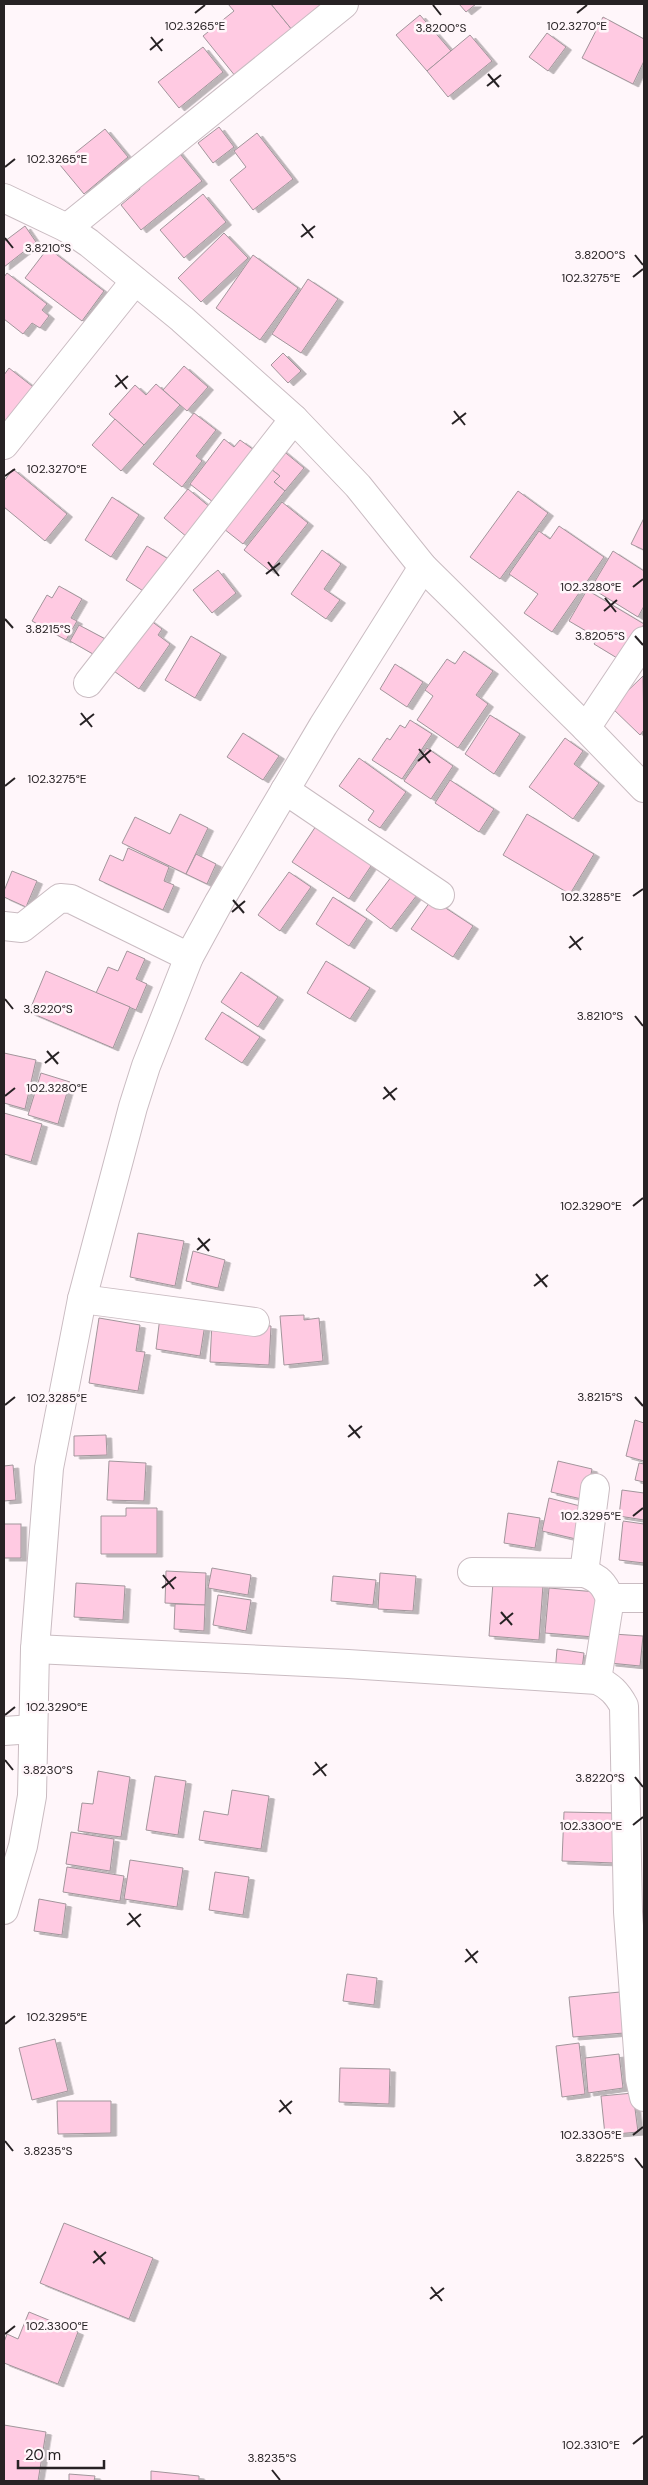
<svg xmlns="http://www.w3.org/2000/svg" width="648" height="2485" viewBox="0 0 648 2485" font-family="'DM Sans',sans-serif">
	<style>
		.building { fill: #ffcae2; stroke: #a2959b; filter: url(#shadow) }
		.lines { fill: none; stroke-linecap: round; stroke-linejoin: round }
		.minor-casing { stroke: #cabcc2; stroke-width: 30 }
		.minor { stroke: #fff; stroke-width: 28 }
		.ticks { fill: none; stroke: #272224; stroke-width: 2 }
		.ticks-label { font-size: 12px; text-anchor: middle; fill: #272224; stroke: #fff6fa; stroke-width: 5; stroke-linejoin: round; paint-order: stroke }
	</style>
	<defs>
		<filter id="shadow"><feDropShadow dx="5.5" dy="3" stdDeviation="0" flood-color="#0004"/></filter>
	</defs>
	<rect width="100%" height="100%" fill="#fff6fa"/>
	<g class="building">
		<polygon points="228,4 271,4 293,31 236,77 203,36 234,11"/>
		<polygon points="271,4 318,4 321,7 293,31"/>
		<polygon points="459,4 476,4 466,12"/>
		<polygon points="420,15 451,51 427,71 396,35"/>
		<polygon points="603,17 644,39 644,61 633,84 582,58"/>
		<polygon points="547,33 566,47 548,71 529,57"/>
		<polygon points="470,35 492,61 448,97 427,71"/>
		<polygon points="203,47 223,72 179,108 158,82"/>
		<polygon points="219,127 234,147 213,163 198,143"/>
		<polygon points="105,129 128,157 84,194 60,165"/>
		<polygon points="257,133 293,179 253,210 230,180 246,167 234,151"/>
		<polygon points="176,149 202,181 141,230 121,205 140,189 135,182"/>
		<polygon points="203,194 226,222 184,258 160,230"/>
		<polygon points="25,226 36,242 4,267 4,239 5,241"/>
		<polygon points="224,233 248,258 201,302 178,278"/>
		<polygon points="48,248 104,291 82,321 25,278"/>
		<polygon points="253,255 298,288 260,340 216,308"/>
		<polygon points="7,273 47,304 42,310 49,316 40,328 32,323 23,334 4,319 4,277"/>
		<polygon points="308,279 338,299 301,353 272,334"/>
		<polygon points="283,353 301,371 288,383 271,365"/>
		<polygon points="184,366 208,387 187,411 163,390"/>
		<polygon points="9,368 37,390 4,430 4,375"/>
		<polygon points="156,384 180,405 144,445 109,414 135,385 146,395"/>
		<polygon points="194,413 216,430 196,456 202,461 182,487 153,464"/>
		<polygon points="115,419 144,445 121,471 92,445"/>
		<polygon points="224,439 234,447 240,440 254,450 218,506 190,484"/>
		<polygon points="281,449 304,468 285,491 274,482 280,476 267,466"/>
		<polygon points="267,466 280,476 274,482 285,491 243,544 219,525"/>
		<polygon points="13,469 67,514 45,541 4,507 4,481"/>
		<polygon points="188,489 211,508 187,537 164,518"/>
		<polygon points="518,491 548,513 500,579 470,557"/>
		<polygon points="112,497 139,515 111,557 85,540"/>
		<polygon points="282,502 308,523 270,571 244,550"/>
		<polygon points="644,518 644,550 631,544"/>
		<polygon points="559,526 604,557 552,632 524,613 538,594 509,574 539,531 550,539"/>
		<polygon points="147,546 170,560 148,594 126,580"/>
		<polygon points="322,550 341,564 324,589 340,600 326,619 291,594"/>
		<polygon points="613,551 644,571 644,606 638,617 591,588"/>
		<polygon points="218,570 236,593 212,613 193,590"/>
		<polygon points="59,586 82,599 71,618 77,621 66,640 32,621 47,595 52,598"/>
		<polygon points="587,590 644,624 622,661 594,644 598,638 569,621"/>
		<polygon points="147,618 162,629 158,635 170,644 139,689 111,669"/>
		<polygon points="79,625 109,641 100,658 70,641"/>
		<polygon points="191,636 221,654 195,698 165,680"/>
		<polygon points="464,651 493,671 476,695 488,704 458,748 417,720 433,696 425,690 447,659 455,664"/>
		<polygon points="395,664 423,682 407,707 380,689"/>
		<polygon points="643,676 644,730 640,735 611,707"/>
		<polygon points="490,715 520,734 494,774 465,754"/>
		<polygon points="410,720 432,734 402,779 372,760 387,738 390,740 400,725 405,728"/>
		<polygon points="243,733 279,756 263,780 227,757"/>
		<polygon points="565,738 583,751 574,764 599,783 573,819 529,787"/>
		<polygon points="427,748 453,766 431,799 404,781"/>
		<polygon points="359,758 406,792 380,828 368,820 374,811 339,786"/>
		<polygon points="450,780 494,809 479,832 435,803"/>
		<polygon points="180,814 208,828 186,874 122,843 135,817 170,834"/>
		<polygon points="527,814 594,854 570,894 503,855"/>
		<polygon points="318,823 375,860 349,899 292,862"/>
		<polygon points="128,848 169,867 164,881 174,885 163,910 99,880 110,855 123,861"/>
		<polygon points="196,854 216,864 207,884 186,874"/>
		<polygon points="12,871 37,881 26,907 4,897 4,891"/>
		<polygon points="289,872 311,887 280,931 258,915"/>
		<polygon points="392,876 417,895 391,929 366,910"/>
		<polygon points="333,897 367,919 349,946 316,924"/>
		<polygon points="432,899 473,926 453,957 411,929"/>
		<polygon points="127,951 145,959 136,979 147,984 136,1010 96,993 108,967 118,971"/>
		<polygon points="326,961 370,988 350,1019 307,993"/>
		<polygon points="46,971 130,1007 113,1048 29,1012"/>
		<polygon points="241,972 278,997 258,1027 221,1002"/>
		<polygon points="222,1012 260,1037 242,1063 205,1039"/>
		<polygon points="4,1053 36,1060 25,1109 4,1103"/>
		<polygon points="41,1073 70,1082 58,1124 28,1115"/>
		<polygon points="4,1113 42,1124 31,1162 4,1154"/>
		<polygon points="138,1233 184,1241 175,1286 130,1277"/>
		<polygon points="193,1251 225,1260 218,1288 186,1281"/>
		<polygon points="304,1315 304,1320 319,1318 323,1361 284,1365 280,1316"/>
		<polygon points="160,1317 205,1324 200,1356 156,1349"/>
		<polygon points="99,1318 140,1325 136,1351 145,1352 138,1391 89,1383"/>
		<polygon points="212,1322 271,1326 269,1365 210,1362"/>
		<polygon points="635,1420 644,1423 644,1461 626,1456"/>
		<polygon points="106,1435 107,1455 74,1456 74,1436"/>
		<polygon points="109,1461 146,1463 144,1501 107,1500"/>
		<polygon points="558,1461 592,1469 586,1500 551,1492"/>
		<polygon points="639,1463 644,1464 644,1482 635,1480"/>
		<polygon points="13,1465 16,1500 4,1501 4,1466"/>
		<polygon points="622,1490 644,1493 644,1520 619,1516"/>
		<polygon points="549,1498 584,1507 576,1539 542,1531"/>
		<polygon points="126,1508 157,1508 157,1554 101,1554 101,1516 126,1516"/>
		<polygon points="508,1513 540,1518 535,1548 504,1543"/>
		<polygon points="623,1521 644,1524 644,1563 619,1560"/>
		<rect x="4" y="1524" width="17" height="34"/>
		<polygon points="212,1568 251,1575 248,1595 208,1588"/>
		<polygon points="166,1571 206,1573 205,1605 165,1603"/>
		<polygon points="380,1573 416,1576 413,1611 378,1609"/>
		<polygon points="333,1576 376,1580 373,1605 331,1601"/>
		<polygon points="493,1582 543,1585 539,1640 489,1636"/>
		<polygon points="76,1583 125,1586 123,1620 74,1617"/>
		<polygon points="549,1588 597,1592 594,1637 545,1633"/>
		<polygon points="218,1595 251,1600 246,1631 213,1625"/>
		<polygon points="175,1604 205,1605 204,1631 174,1629"/>
		<polygon points="613,1634 643,1636 640,1666 610,1663"/>
		<polygon points="557,1649 584,1653 581,1677 555,1673"/>
		<polygon points="98,1771 130,1777 121,1837 78,1831 82,1803 93,1804"/>
		<polygon points="155,1776 186,1781 178,1835 146,1830"/>
		<polygon points="232,1790 269,1796 261,1849 199,1840 204,1811 228,1815"/>
		<polygon points="564,1812 616,1813 614,1863 562,1861"/>
		<polygon points="71,1832 114,1839 110,1871 66,1864"/>
		<polygon points="130,1860 183,1868 177,1907 124,1899"/>
		<polygon points="67,1867 124,1876 120,1901 63,1892"/>
		<polygon points="215,1872 249,1877 243,1915 209,1910"/>
		<polygon points="39,1899 66,1904 62,1935 34,1931"/>
		<polygon points="347,1974 377,1978 374,2005 343,2001"/>
		<polygon points="620,1992 624,2033 573,2037 569,1997"/>
		<polygon points="55,2039 68,2091 32,2100 19,2048"/>
		<polygon points="579,2043 585,2094 562,2097 556,2046"/>
		<polygon points="619,2054 623,2088 588,2093 585,2058"/>
		<polygon points="340,2068 390,2069 389,2104 339,2102"/>
		<polygon points="633,2093 638,2132 605,2135 601,2096"/>
		<polygon points="57,2101 111,2101 111,2133 58,2134"/>
		<polygon points="64,2223 153,2258 129,2319 40,2283"/>
		<polygon points="29,2312 78,2332 58,2384 4,2363 4,2342 7,2334 18,2339"/>
		<polygon points="4,2425 46,2432 38,2481 4,2481"/>
		<polygon points="151,2471 199,2476 199,2481 151,2481"/>
		<polygon points="69,2474 95,2476 94,2481 69,2481"/>
	</g>
	<g class="lines">
		<g class="minor-casing">
			<g id="minor">
				<polyline points="4,198 67,228 89,243 182,319 294,419 358,486 423,567 586,728 644,788"/>
				<polyline points="67,228 344,4"/>
				<polyline points="4,445 135,281"/>
				<polyline points="88,683 294,419"/>
				<polyline points="586,728 644,641"/>
				<polyline points="285,790 440,895"/>
				<polyline points="4,926 22,928 60,898 71,899 189,957"/>
				<polyline points="82,1299 255,1322"/>
				<path d="M472 1572 584 1573C599 1578 604 1584 610 1598"/>
				<polyline points="584,1573 595,1488"/>
				<path d="M35 1649 348 1664 597 1680C610 1686 617 1693 624 1706L628 1912 640 2079 644 2097"/>
				<polyline points="597,1680 610,1598 644,1598"/>
				<polyline points="4,1731 33,1729"/>
				<polyline points="4,1910 23,1846 32,1796 35,1649 49,1468 82,1299 133,1107 146,1066 189,957 219,902 323,726 423,567"/>
			</g>
		</g>
		<use href="#minor" class="minor"/>
	</g>
	<path class="ticks" d="M433 5 441 15M195 13 205 5M577 13 587 5M151 37 162 51M150 50 163 39M488 74 499 87M487 86 501 75M5 167 15 159M302 224 313 238M301 237 315 226M5 238 13 248M635 255 643 265M633 277 643 269M116 375 127 389M115 387 128 376M454 411 465 425M452 424 466 413M5 476 15 469M268 562 279 576M266 574 280 563M633 587 643 579M605 598 616 612M604 611 617 600M5 619 13 628M635 636 643 645M81 713 92 727M80 725 94 714M419 749 430 763M418 761 431 750M5 786 15 778M633 896 643 889M233 900 244 913M232 912 245 901M570 936 581 950M569 948 583 937M5 999 13 1009M635 1016 643 1026M47 1051 58 1064M45 1063 59 1052M384 1087 395 1100M5 1096 15 1088M383 1099 397 1088M633 1206 643 1198M198 1238 209 1251M197 1250 210 1239M536 1274 547 1287M534 1286 548 1275M635 1397 643 1406M5 1405 15 1397M349 1425 360 1438M348 1437 362 1426M633 1516 643 1508M163 1575 174 1589M162 1588 176 1577M501 1612 512 1625M500 1624 513 1613M5 1715 15 1707M5 1760 13 1770M315 1762 326 1776M313 1775 327 1764M635 1777 643 1787M633 1825 643 1817M129 1913 140 1927M127 1925 141 1914M466 1949 477 1963M465 1962 478 1951M5 2024 15 2016M280 2100 291 2114M279 2112 292 2101M633 2135 643 2127M5 2141 13 2151M635 2158 643 2168M94 2251 105 2264M93 2263 106 2252M431 2287 442 2301M430 2299 444 2288M5 2334 15 2326M633 2444 643 2436M272 2470 280 2480"/>
	<g class="ticks-label">
		<text x="195" y="30">102.3265°E</text>
		<text x="577" y="30">102.3270°E</text>
		<text x="441" y="32">3.8200°S</text>
		<text x="57" y="163">102.3265°E</text>
		<text x="48" y="252">3.8210°S</text>
		<text x="600" y="259">3.8200°S</text>
		<text x="591" y="282">102.3275°E</text>
		<text x="57" y="473">102.3270°E</text>
		<text x="591" y="591">102.3280°E</text>
		<text x="48" y="633">3.8215°S</text>
		<text x="600" y="640">3.8205°S</text>
		<text x="57" y="783">102.3275°E</text>
		<text x="591" y="901">102.3285°E</text>
		<text x="48" y="1013">3.8220°S</text>
		<text x="600" y="1020">3.8210°S</text>
		<text x="57" y="1092">102.3280°E</text>
		<text x="591" y="1210">102.3290°E</text>
		<text x="600" y="1401">3.8215°S</text>
		<text x="57" y="1402">102.3285°E</text>
		<text x="591" y="1520">102.3295°E</text>
		<text x="57" y="1711">102.3290°E</text>
		<text x="48" y="1774">3.8230°S</text>
		<text x="600" y="1782">3.8220°S</text>
		<text x="591" y="1830">102.3300°E</text>
		<text x="57" y="2021">102.3295°E</text>
		<text x="591" y="2139">102.3305°E</text>
		<text x="48" y="2155">3.8235°S</text>
		<text x="600" y="2162">3.8225°S</text>
		<text x="57" y="2330">102.3300°E</text>
		<text x="591" y="2449">102.3310°E</text>
		<text x="272" y="2462">3.8235°S</text>
	</g>
	<rect width="648" height="2485" fill="none" stroke="#272224" stroke-width="10"/>
	<path d="M18 2460v8h86v-8" fill="none" stroke="#272224" stroke-width="2.5"/>
	<text x="25" y="2460" font-size="15" fill="#272224" stroke="#fff6fa" stroke-width="4" paint-order="stroke">20 m</text>
</svg>
